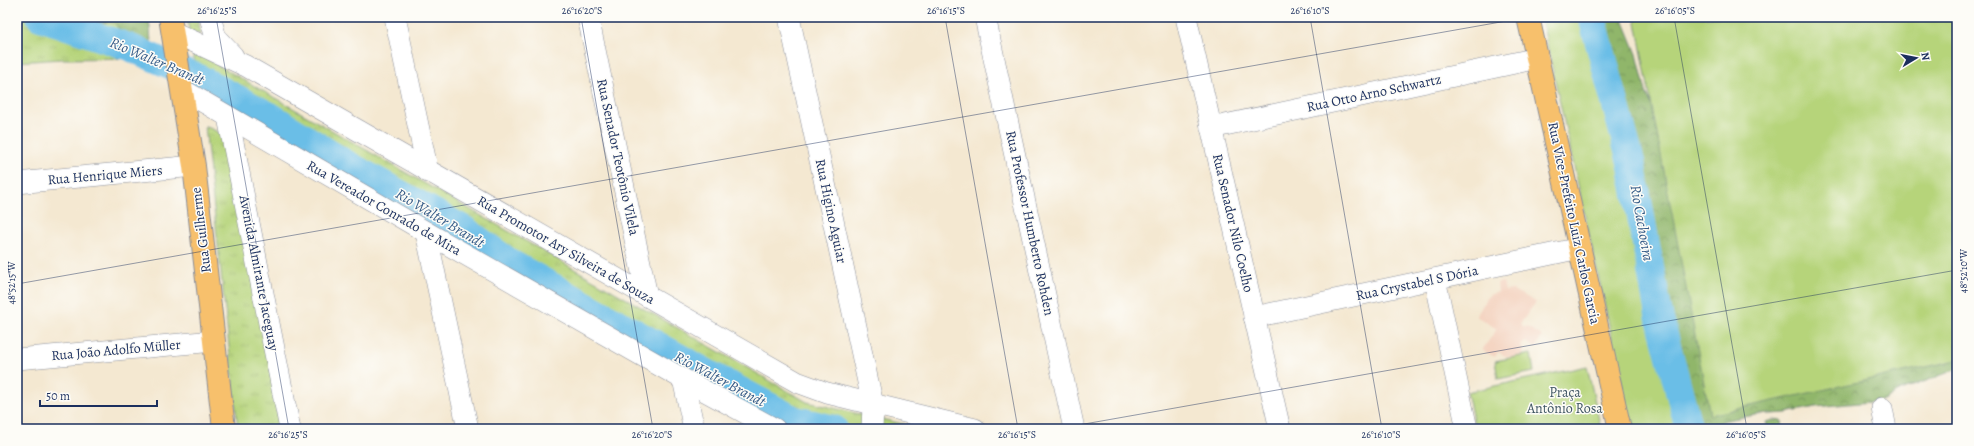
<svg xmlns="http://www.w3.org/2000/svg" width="1974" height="446" viewBox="0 0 1974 446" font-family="Alegreya,serif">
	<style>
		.built { fill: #f4d3c0 }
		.grass { fill: url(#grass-tufts); stroke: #68826c }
		.forest { fill: url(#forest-crowns); stroke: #567264 }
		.green { fill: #b6d47a; stroke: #68826c }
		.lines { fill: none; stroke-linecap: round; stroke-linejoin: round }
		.river { stroke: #6bbee7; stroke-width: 28 }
		.minor-casing { stroke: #888c98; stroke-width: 22 }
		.major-casing { stroke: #888c98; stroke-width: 24 }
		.minor { stroke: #fff; stroke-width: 21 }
		.major { stroke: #f7c06c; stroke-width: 22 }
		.ticks { fill: none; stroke: #1b2f5e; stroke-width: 1; stroke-opacity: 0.45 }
		.labels { text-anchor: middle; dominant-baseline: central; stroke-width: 3; stroke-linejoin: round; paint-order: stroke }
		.street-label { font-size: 14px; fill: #1b2f5e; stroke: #fdfcf7 }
		.park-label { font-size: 14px; fill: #425865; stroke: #fdfcf7 }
		.water-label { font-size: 15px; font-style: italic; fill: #335a87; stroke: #fdfcf7 }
		.neatline { fill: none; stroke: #1b2f5e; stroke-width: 1.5 }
		.ticks-label { font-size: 10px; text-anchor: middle; fill: #1b2f5e }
	</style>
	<defs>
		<pattern id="grass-tufts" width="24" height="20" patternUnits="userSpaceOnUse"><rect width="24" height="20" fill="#b6d47a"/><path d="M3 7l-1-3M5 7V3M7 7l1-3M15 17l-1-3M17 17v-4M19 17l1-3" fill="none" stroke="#9cb66c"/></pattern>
		<pattern id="forest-crowns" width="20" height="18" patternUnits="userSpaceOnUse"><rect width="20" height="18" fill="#90b66a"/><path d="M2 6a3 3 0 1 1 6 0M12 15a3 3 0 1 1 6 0" fill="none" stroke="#75945a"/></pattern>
	</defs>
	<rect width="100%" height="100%" fill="#fdfcf7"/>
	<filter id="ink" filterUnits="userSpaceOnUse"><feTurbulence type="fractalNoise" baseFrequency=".025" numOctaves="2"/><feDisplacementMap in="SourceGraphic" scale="8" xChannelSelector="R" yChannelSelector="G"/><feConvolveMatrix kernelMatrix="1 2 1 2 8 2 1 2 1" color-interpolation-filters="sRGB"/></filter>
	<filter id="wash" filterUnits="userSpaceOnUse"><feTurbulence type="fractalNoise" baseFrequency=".012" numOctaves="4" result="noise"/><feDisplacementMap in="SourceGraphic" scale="16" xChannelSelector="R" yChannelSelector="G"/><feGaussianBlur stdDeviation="0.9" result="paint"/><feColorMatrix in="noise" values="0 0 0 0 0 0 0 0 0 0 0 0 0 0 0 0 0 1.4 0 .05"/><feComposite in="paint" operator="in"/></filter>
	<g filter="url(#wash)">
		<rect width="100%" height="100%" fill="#f4e8d1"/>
		<polygon class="built" points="1503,282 1505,291 1513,290 1536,302 1520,324 1525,328 1526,326 1542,336 1535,348 1526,342 1521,343 1523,355 1509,358 1498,352 1495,357 1482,350 1497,329 1476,316 1489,295 1498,292 1497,283"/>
		<g class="grass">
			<polygon points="17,17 149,17 152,57 156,58 61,59 17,62"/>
			<polygon points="187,17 200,17 199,24 201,35 189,30"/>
			<polygon points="193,51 807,402 925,429 820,429 781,419 197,92"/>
			<polygon points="205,126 227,136 282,429 238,429"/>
		</g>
		<g class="forest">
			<polygon points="81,17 149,17 152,57 129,47 122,33 115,23 82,21"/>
			<polygon points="1592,17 1622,17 1637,54 1646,92 1654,110 1957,333 1957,369 1900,391 1881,401 1816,407 1786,413 1755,415 1727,420 1710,426 1710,429 1689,429 1659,315 1631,162"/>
			<polygon points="1774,420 1782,421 1783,429 1768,429 1766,422"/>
		</g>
		<g class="green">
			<polygon points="1541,17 1592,17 1631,162 1659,315 1689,429 1632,429"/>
			<polygon points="1635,17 1957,17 1957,360 1710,415"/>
			<polygon points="1531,354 1534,372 1498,379 1495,361"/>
			<polygon points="1587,366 1601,429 1475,429 1467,392"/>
		</g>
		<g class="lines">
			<g class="river">
				<polyline points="40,17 129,47 197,77 272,117 343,162 465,230 512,264 709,374 795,420 834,429"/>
				<polyline points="1592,17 1631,162 1659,315 1689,429"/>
			</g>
		</g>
	</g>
	<g filter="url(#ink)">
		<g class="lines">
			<g class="minor-casing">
				<g id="minor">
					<polyline points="210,17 216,38 233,56"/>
					<polyline points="395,17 428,172"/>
					<polyline points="588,17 647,296"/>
					<polyline points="789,17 873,405 872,429"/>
					<polyline points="985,17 1074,429"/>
					<polyline points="1186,17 1280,429"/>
					<polyline points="173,32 246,66 797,382 827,393 975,429"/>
					<polyline points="183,90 426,232 683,379 775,429"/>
					<polyline points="228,117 290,429"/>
					<polyline points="1211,128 1538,58"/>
					<polyline points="17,183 194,166"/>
					<polyline points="426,232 468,429"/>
					<polyline points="1435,279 1467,429"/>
					<polyline points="1254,317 1580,248"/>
					<polyline points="17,359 214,341"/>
					<polyline points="683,379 694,429"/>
					<polyline points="1882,408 1886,429"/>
				</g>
			</g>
			<g class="major-casing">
				<g id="major">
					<polyline points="170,17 194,166 224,429"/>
					<polyline points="1528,17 1620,429"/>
				</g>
			</g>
			<use href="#minor" class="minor"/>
			<use href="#major" class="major"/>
		</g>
	</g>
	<path class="ticks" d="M216 17 289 429M581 17 653 429M945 17 1018 429M1310 17 1382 429M1674 17 1747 429M17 284 1529 17M1056 429 1957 270"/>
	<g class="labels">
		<g class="street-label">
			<text transform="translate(1374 93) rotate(-12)">Rua Otto Arno Schwartz</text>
			<text transform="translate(618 157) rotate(78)">Rua Senador Teotônio Vilela</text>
			<text transform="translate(105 175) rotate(-5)">Rua Henrique Miers</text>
			<text transform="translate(384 208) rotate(30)">Rua Vereador Conrado de Mira</text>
			<text transform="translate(831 211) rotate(78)">Rua Higino Aguiar</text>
			<text transform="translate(1030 223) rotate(78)">Rua Professor Humberto Rohden</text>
			<text transform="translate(1233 223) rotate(77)">Rua Senador Nilo Coelho</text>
			<text transform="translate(1574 223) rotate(78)">Rua Vice-Prefeito Luiz Carlos Garcia</text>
			<text transform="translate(201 230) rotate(-97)">Rua Guilherme</text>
			<text transform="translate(566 250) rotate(30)">Rua Promotor Ary Silveira de Souza</text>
			<text transform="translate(259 273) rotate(79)">Avenida Almirante Jaceguay</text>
			<text transform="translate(1417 283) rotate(-12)">Rua Crystabel S Dória</text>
			<text transform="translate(116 350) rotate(-5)">Rua João Adolfo Müller</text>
		</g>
		<g class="park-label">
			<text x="1565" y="392">Praça<tspan x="1565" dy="16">Antônio Rosa</tspan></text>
		</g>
		<g class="water-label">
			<text transform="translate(157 61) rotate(23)">Rio Walter Brandt</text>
			<text transform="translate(440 218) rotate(31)">Rio Walter Brandt</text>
			<text transform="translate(1642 223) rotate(80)">Rio Cachoeira</text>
			<text transform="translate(720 379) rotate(28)">Rio Walter Brandt</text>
		</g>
	</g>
	<rect width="1974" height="446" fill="none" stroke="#fdfcf7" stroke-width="44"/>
	<g transform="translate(1916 58) rotate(80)" stroke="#fdfcf7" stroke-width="3" paint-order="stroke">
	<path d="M0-3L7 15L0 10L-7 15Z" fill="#1b2f5e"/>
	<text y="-6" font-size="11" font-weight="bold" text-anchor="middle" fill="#1b2f5e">N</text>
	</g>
	<path d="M40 400v6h117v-6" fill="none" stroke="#1b2f5e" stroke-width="2"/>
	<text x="46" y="400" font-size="12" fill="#1b2f5e" stroke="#fdfcf7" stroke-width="3" paint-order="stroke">50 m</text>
	<rect x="22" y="22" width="1930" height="402" class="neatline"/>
	<g class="ticks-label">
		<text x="217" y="14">26°16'25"S</text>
		<text x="582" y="14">26°16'20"S</text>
		<text x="946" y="14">26°16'15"S</text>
		<text x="1310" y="14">26°16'10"S</text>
		<text x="1675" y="14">26°16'05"S</text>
		<text transform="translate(1963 271) rotate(-90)" y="4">48°52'10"W</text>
		<text transform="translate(11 283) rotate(-90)" y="4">48°52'15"W</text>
		<text x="288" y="438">26°16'25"S</text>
		<text x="652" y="438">26°16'20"S</text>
		<text x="1017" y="438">26°16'15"S</text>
		<text x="1381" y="438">26°16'10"S</text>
		<text x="1746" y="438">26°16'05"S</text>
	</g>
</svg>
